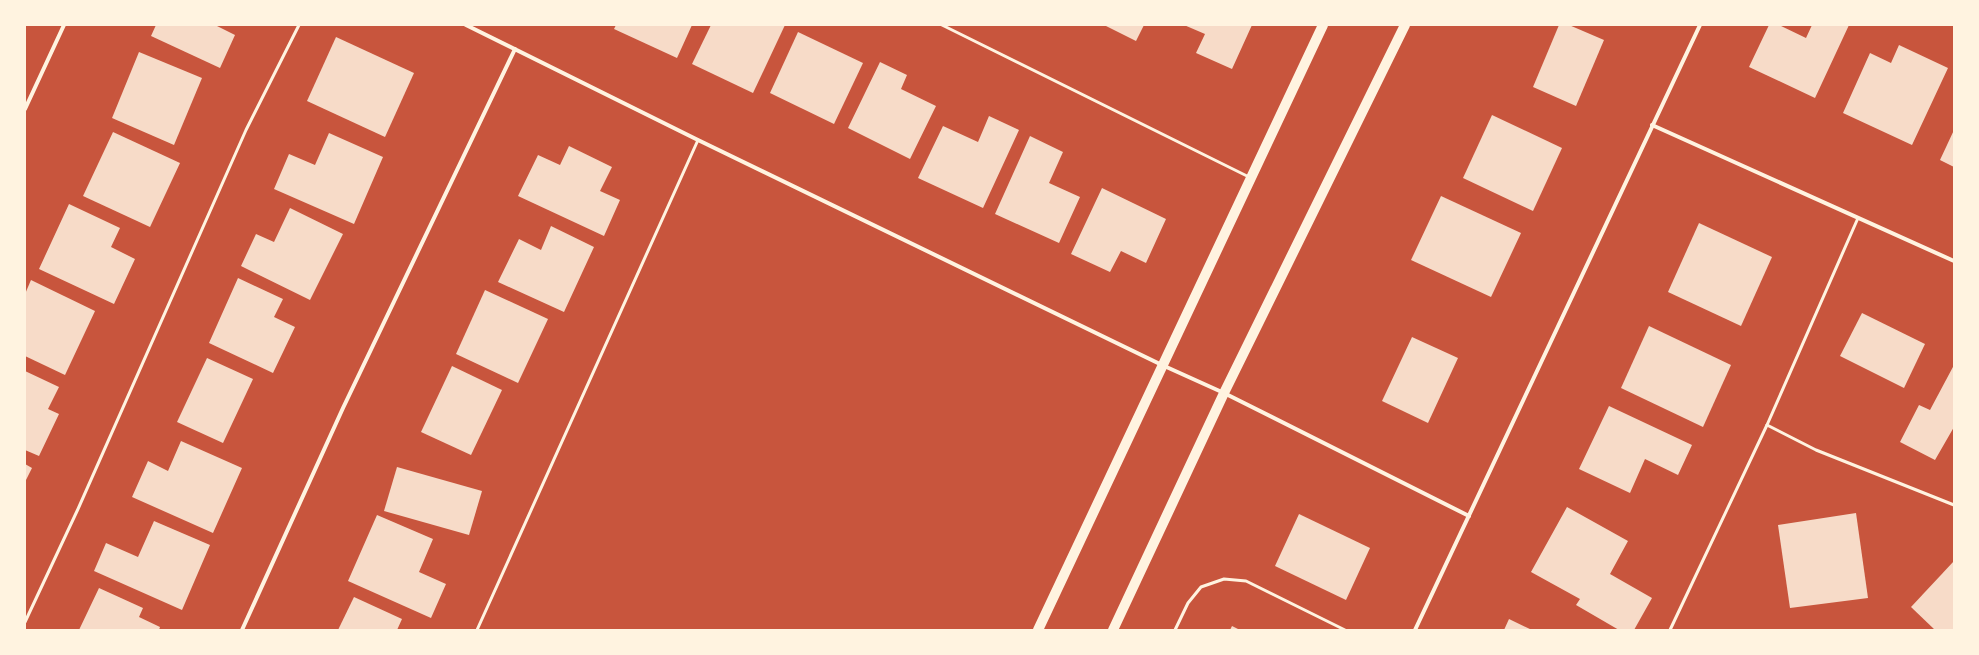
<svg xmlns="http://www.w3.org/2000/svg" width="1979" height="655" viewBox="0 0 1979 655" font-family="Roboto,sans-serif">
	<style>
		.building { fill: #f7dbc8 }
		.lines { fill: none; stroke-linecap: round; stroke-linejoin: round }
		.service { stroke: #fff3e0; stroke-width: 3 }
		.minor { stroke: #fff3e0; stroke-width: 4 }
		.primary { stroke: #fff3e0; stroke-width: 10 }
	</style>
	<rect width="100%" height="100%" fill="#c8553d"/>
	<g class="building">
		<polygon points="156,25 215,25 235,35 220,68 151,36"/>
		<polygon points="616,25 692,25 677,58 614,29"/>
		<polygon points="711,25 785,25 753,93 692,64"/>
		<polygon points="1104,25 1144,25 1136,41"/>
		<polygon points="1184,25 1252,25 1232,69 1196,53 1205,34"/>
		<polygon points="1559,25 1569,25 1604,40 1576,106 1533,87"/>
		<polygon points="1769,25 1779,25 1806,38 1812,25 1849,25 1815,98 1749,67"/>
		<polygon points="798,32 863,63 834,124 770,93"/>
		<polygon points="336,37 414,73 385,137 307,101"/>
		<polygon points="1899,45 1948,68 1912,145 1843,113 1870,53 1891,63"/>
		<polygon points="139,52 202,78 174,145 112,118"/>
		<polygon points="880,62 907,75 901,89 936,106 910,159 848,128"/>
		<polygon points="1492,115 1562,148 1533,211 1463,178"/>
		<polygon points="989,116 1019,130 983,208 918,178 943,126 978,142"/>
		<polygon points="1954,130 1954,167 1940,160"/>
		<polygon points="113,132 180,163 150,227 83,196"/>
		<polygon points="329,133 383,157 354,224 274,189 289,154 315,165"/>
		<polygon points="1030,136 1063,152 1049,183 1080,197 1059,243 995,214"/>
		<polygon points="569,146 612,167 600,191 620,200 604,236 518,196 538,155 560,165"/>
		<polygon points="1102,188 1166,219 1146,263 1121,251 1110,272 1071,254"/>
		<polygon points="1441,196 1521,233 1491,297 1411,260"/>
		<polygon points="69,204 120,228 111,247 135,259 114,304 39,269"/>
		<polygon points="290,208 343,234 310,300 241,266 256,234 274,242"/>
		<polygon points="1699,223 1772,257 1741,326 1668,292"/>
		<polygon points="551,226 594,247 564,312 498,282 519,239 541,250"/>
		<polygon points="238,278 283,299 274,317 295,327 273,373 209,343"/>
		<polygon points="31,280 95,311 65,375 25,356 25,294"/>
		<polygon points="485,290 548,319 518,383 456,354"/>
		<polygon points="1862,313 1925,344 1904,388 1840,356"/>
		<polygon points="1649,326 1731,365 1703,427 1621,388"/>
		<polygon points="1412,337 1458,358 1428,423 1382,401"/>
		<polygon points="207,358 253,379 223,443 177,422"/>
		<polygon points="1954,365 1954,427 1935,460 1900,442 1919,405 1930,410"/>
		<polygon points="452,366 502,390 471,455 421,432"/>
		<polygon points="25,371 59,387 48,409 59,414 39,456 25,450"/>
		<polygon points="1609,406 1692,445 1678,475 1645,459 1630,493 1579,469"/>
		<polygon points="181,441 242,468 213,533 132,497 148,461 168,471"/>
		<polygon points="25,464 32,468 25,482"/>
		<polygon points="397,467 482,491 469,535 384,511"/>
		<polygon points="1567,507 1628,541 1610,574 1652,598 1634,630 1619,630 1576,605 1580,599 1531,572"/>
		<polygon points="1856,513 1868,598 1790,608 1778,525"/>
		<polygon points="1299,514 1370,548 1346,600 1275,566"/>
		<polygon points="377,515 433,539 419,572 446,584 431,618 348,581"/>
		<polygon points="154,521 210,545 182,610 94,571 106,543 138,557"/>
		<polygon points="1954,561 1954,630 1935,630 1911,607"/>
		<polygon points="99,588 143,608 139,617 160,627 159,630 79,630"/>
		<polygon points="354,597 402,619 397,630 338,630"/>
		<polygon points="1509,619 1532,630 1504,630"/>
		<polygon points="1232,626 1240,630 1230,630"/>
	</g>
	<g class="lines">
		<g class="service">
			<polyline points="942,25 1249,177"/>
			<polyline points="1767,425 1816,450 1954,505"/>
			<polyline points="25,622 78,509 246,130 299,25"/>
			<polyline points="477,630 698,140"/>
			<polyline points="1175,630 1188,603 1201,587 1224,579 1246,581 1345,630"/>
			<polyline points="1670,630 1767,425 1858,218"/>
		</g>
		<g class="minor">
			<polyline points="466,25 698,140 1162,365 1224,393 1469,516"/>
			<polyline points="25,109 64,25"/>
			<polyline points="1652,125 1954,261"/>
			<polyline points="242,630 343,408 515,49"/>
			<polyline points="1415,630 1700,25"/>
		</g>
		<g class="primary">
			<polyline points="1038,630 1323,25"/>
			<polyline points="1113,630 1224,393 1405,25"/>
		</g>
	</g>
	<rect width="1979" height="655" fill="none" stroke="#fff3e0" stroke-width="52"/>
</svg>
